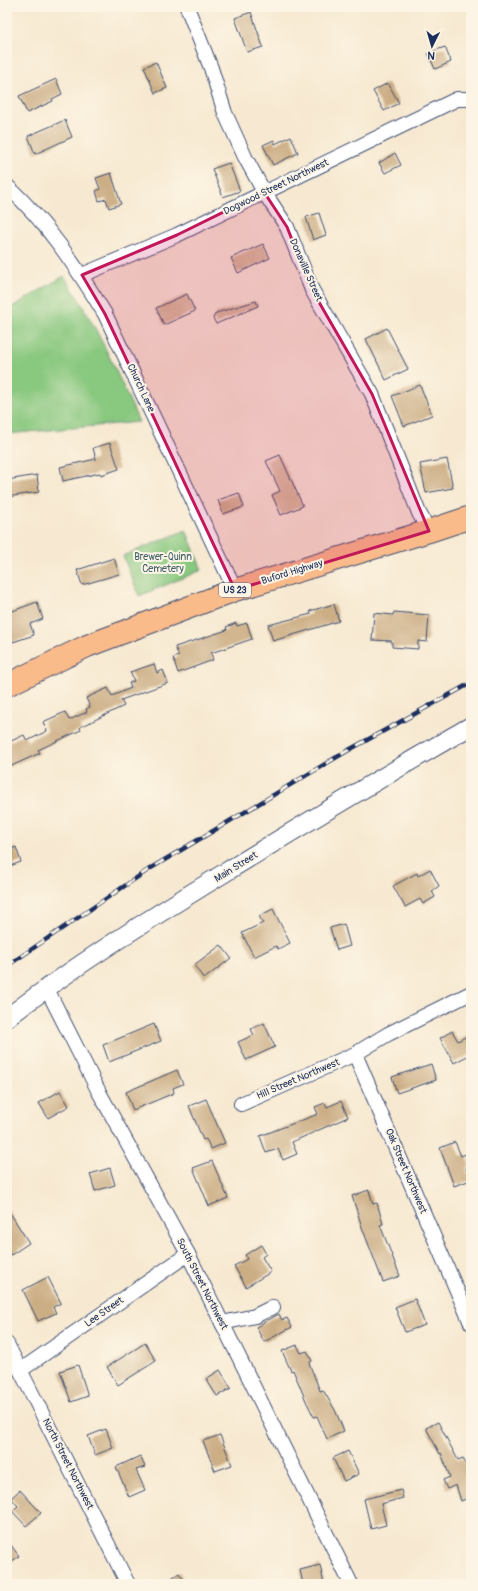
<svg xmlns="http://www.w3.org/2000/svg" width="478" height="1591" viewBox="0 0 478 1591" font-family="Pangolin,sans-serif">
	<style>
		.green { fill: #89c87f; stroke: #527c6e }
		.building { fill: #ccae85 }
		.lines { fill: none; stroke-linecap: round; stroke-linejoin: round }
		.minor-casing { stroke: #3c4b6f; stroke-width: 16 }
		.tertiary-casing { stroke: #3c4b6f; stroke-width: 20 }
		.primary-casing { stroke: #3c4b6f; stroke-width: 24 }
		.minor { stroke: #fff; stroke-width: 14 }
		.tertiary { stroke: #fff; stroke-width: 18 }
		.primary { stroke: #fabb8b; stroke-width: 22 }
		.rail-casing { stroke: #1b2f5e; stroke-width: 4.5 }
		.rail { stroke: #fcf5e5; stroke-width: 3; stroke-dasharray: 9; stroke-linecap: butt }
		.marked { fill: #c2185b; fill-opacity: 0.2; stroke: #c2185b; stroke-width: 3; stroke-linejoin: round }
		.labels { text-anchor: middle; dominant-baseline: central; stroke-width: 4; stroke-linejoin: round; paint-order: stroke }
		.shield { fill: #fcf5e5; stroke: #5e6a86; stroke-width: 1 }
		.shield-label { font-size: 9px; font-weight: bold; fill: #1b2f5e }
		.street-label { font-size: 10px; fill: #1b2f5e; stroke: #fcf5e5 }
		.park-label { font-size: 10px; fill: #3c5d68; stroke: #fcf5e5 }
	</style>
	<rect width="100%" height="100%" fill="#fcf5e5"/>
	<filter id="ink" filterUnits="userSpaceOnUse"><feTurbulence type="fractalNoise" baseFrequency=".025" numOctaves="2"/><feDisplacementMap in="SourceGraphic" scale="8" xChannelSelector="R" yChannelSelector="G"/><feConvolveMatrix kernelMatrix="1 2 1 2 8 2 1 2 1" color-interpolation-filters="sRGB"/></filter>
	<filter id="wash" filterUnits="userSpaceOnUse"><feTurbulence type="fractalNoise" baseFrequency=".012" numOctaves="4" result="noise"/><feDisplacementMap in="SourceGraphic" scale="16" xChannelSelector="R" yChannelSelector="G"/><feGaussianBlur stdDeviation="0.9" result="paint"/><feColorMatrix in="noise" values="0 0 0 0 0 0 0 0 0 0 0 0 0 0 0 0 0 1.4 0 .05"/><feComposite in="paint" operator="in"/></filter>
	<g filter="url(#wash)">
		<rect width="100%" height="100%" fill="#f7e9d1"/>
		<g class="green">
			<path d="M64 276C95 322 117 372 139 422L7 434V310Z"/>
			<polygon points="186,530 202,570 139,596 123,556"/>
		</g>
		<g id="blocks">
			<g class="building">
				<polygon points="251,12 263,47 247,52 235,18"/>
				<polygon points="445,47 451,62 435,69 428,53"/>
				<polygon points="156,62 167,88 155,93 144,67"/>
				<polygon points="56,79 62,94 52,99 53,101 27,113 19,96"/>
				<polygon points="388,83 399,103 384,111 373,91"/>
				<polygon points="65,120 72,137 35,154 28,136"/>
				<polygon points="291,136 298,153 273,165 263,145 274,140 275,144"/>
				<polygon points="395,153 401,165 385,173 379,163"/>
				<polygon points="229,163 240,191 223,197 212,169"/>
				<polygon points="111,173 121,204 109,208 106,199 99,201 96,191 100,189 96,178"/>
				<polygon points="319,213 326,235 313,240 306,217"/>
				<polygon points="263,244 270,258 238,273 231,258"/>
				<polygon points="187,294 195,311 164,325 156,308"/>
				<polygon points="256,301 258,306 216,324 213,318 216,313"/>
				<polygon points="387,328 408,369 386,380 366,339"/>
				<polygon points="420,385 432,415 404,426 392,396"/>
				<polygon points="110,443 119,469 101,475 100,473 63,481 60,467 96,459 93,448"/>
				<polygon points="280,455 303,506 281,515 272,495 280,491 266,461"/>
				<polygon points="447,459 453,488 426,493 420,464"/>
				<polygon points="37,475 39,492 7,497 7,480"/>
				<polygon points="239,493 244,507 223,514 218,500"/>
				<polygon points="114,558 119,574 82,585 77,570"/>
				<polygon points="37,602 43,619 30,624 34,635 13,642 7,628 7,613"/>
				<polygon points="334,604 339,621 273,641 268,625 311,614 310,611"/>
				<polygon points="394,612 429,615 427,642 418,641 418,649 392,647 392,641 372,640 374,613 393,615"/>
				<polygon points="236,623 237,626 247,623 252,639 211,653 213,660 178,673 173,658 179,656 175,647 227,630 226,627"/>
				<polygon points="154,664 157,673 163,670 168,683 121,700 124,706 80,727 81,730 38,750 40,753 7,768 7,743 24,735 27,741 47,731 43,722 65,712 69,720 87,712 86,709 90,707 86,698 108,688 112,696 131,688 129,683 134,681 130,672"/>
				<polygon points="16,847 21,862 7,867 7,851"/>
				<polygon points="430,869 439,886 432,891 435,897 423,904 420,899 405,907 393,886 417,873 418,876"/>
				<polygon points="273,909 290,943 278,949 276,946 254,957 242,933 263,923 259,916"/>
				<polygon points="344,924 350,946 337,950 330,928"/>
				<polygon points="221,945 231,958 204,979 194,965"/>
				<polygon points="264,1023 275,1047 246,1060 238,1042 254,1035 251,1029"/>
				<polygon points="154,1024 161,1041 109,1062 103,1045"/>
				<polygon points="452,1031 458,1041 471,1034 471,1054 454,1063 440,1038"/>
				<polygon points="431,1064 436,1080 397,1093 392,1077"/>
				<polygon points="177,1070 183,1084 173,1088 174,1093 133,1110 126,1092"/>
				<polygon points="60,1091 69,1106 48,1118 39,1103"/>
				<polygon points="206,1099 225,1143 211,1149 206,1139 203,1140 189,1106"/>
				<polygon points="341,1101 348,1117 292,1142 297,1154 283,1160 278,1149 266,1153 260,1136 318,1114 315,1107 325,1103 327,1107"/>
				<polygon points="455,1142 461,1156 466,1154 470,1166 466,1168 471,1180 454,1186 440,1148"/>
				<polygon points="212,1161 228,1198 209,1206 193,1168"/>
				<polygon points="110,1168 115,1185 95,1191 90,1174"/>
				<polygon points="369,1190 373,1204 377,1203 383,1224 380,1225 400,1276 383,1282 363,1230 352,1196"/>
				<polygon points="7,1208 29,1243 11,1255 7,1249"/>
				<polygon points="261,1245 266,1254 262,1257 271,1272 246,1287 234,1266 247,1259 245,1255"/>
				<polygon points="48,1277 61,1303 53,1307 56,1313 38,1321 23,1290"/>
				<polygon points="415,1299 425,1325 405,1332 395,1307"/>
				<polygon points="279,1314 282,1320 287,1318 292,1327 264,1342 256,1327"/>
				<polygon points="145,1343 156,1361 118,1385 107,1367"/>
				<polygon points="297,1345 301,1353 307,1351 312,1361 309,1363 320,1391 323,1390 335,1410 344,1431 327,1439 317,1416 314,1417 306,1401 293,1370 291,1371 282,1351"/>
				<polygon points="78,1365 88,1396 71,1402 60,1371"/>
				<polygon points="220,1370 231,1388 217,1396 206,1379"/>
				<polygon points="438,1422 458,1460 463,1458 471,1478 471,1497 461,1501 456,1485 447,1489 443,1480 450,1477 441,1453 440,1454 426,1428"/>
				<polygon points="106,1429 113,1448 95,1455 88,1436"/>
				<polygon points="220,1435 232,1465 215,1471 203,1441"/>
				<polygon points="348,1451 359,1474 344,1481 333,1458"/>
				<polygon points="140,1456 145,1467 136,1470 145,1490 129,1497 116,1467"/>
				<polygon points="20,1490 41,1513 26,1526 12,1511 18,1506 11,1498"/>
				<polygon points="401,1490 403,1498 381,1504 386,1525 371,1529 364,1499"/>
				<polygon points="7,1540 19,1556 7,1565"/>
				<polygon points="320,1565 324,1584 303,1584 300,1570"/>
				<polygon points="179,1573 187,1584 163,1584"/>
			</g>
		</g>
	</g>
	<g filter="url(#ink)">
		<use href="#blocks" fill-opacity="0" stroke="#3c4b6f" stroke-width="1"/>
		<g class="lines">
			<g class="minor-casing">
				<g id="minor">
					<polyline points="187,7 211,68 225,113 245,157 264,192 287,227 312,290 372,394 419,513 429,531"/>
					<path d="M7 186C47 222 77 268 105 314L235 590"/>
					<polyline points="82,275 177,235 457,99 471,99"/>
					<polyline points="46,987 99,1092 188,1254 351,1584"/>
					<polyline points="355,1054 471,1323"/>
					<polyline points="241,1104 355,1054 388,1034 471,993"/>
					<polyline points="222,1323 255,1316 273,1307"/>
					<polyline points="7,1344 128,1584"/>
					<polyline points="21,1370 188,1254"/>
				</g>
			</g>
			<g class="tertiary-casing">
				<path id="tertiary" d="M7 1018C75 965 148 920 221 875 304 824 387 774 471 726"/>
			</g>
			<g class="primary-casing">
				<polyline id="primary" points="7,685 87,646 235,590 429,531 471,517"/>
			</g>
			<use href="#minor" class="minor"/>
			<use href="#tertiary" class="tertiary"/>
			<use href="#primary" class="primary"/>
			<g class="rail-casing">
				<polyline id="rail" points="7,966 151,868 347,751 471,683"/>
			</g>
			<use href="#rail" class="rail"/>
		</g>
	</g>
	<path class="marked" d="M264 192 287 227 312 290 372 394 429 531 235 590 105 314 82 275 177 235Z"/>
	<g class="labels">
		<rect class="shield" x="219" y="583" width="32" height="14" rx="3"/>
		<g class="shield-label">
			<text x="235" y="590">US 23</text>
		</g>
		<g class="street-label">
			<text transform="translate(276 187) rotate(-26)">Dogwood Street Northwest</text>
			<text transform="translate(306 270) rotate(66)">Donaville Street</text>
			<text transform="translate(141 388) rotate(65)">Church Lane</text>
			<text transform="translate(292 572) rotate(-17)">Buford Highway</text>
			<text transform="translate(236 867) rotate(-32)">Main Street</text>
			<text transform="translate(298 1079) rotate(-23)">Hill Street Northwest</text>
			<text transform="translate(406 1171) rotate(67)">Oak Street Northwest</text>
			<text transform="translate(202 1284) rotate(63)">South Street Northwest</text>
			<text transform="translate(104 1312) rotate(-35)">Lee Street</text>
			<text transform="translate(68 1464) rotate(63)">North Street Northwest</text>
		</g>
		<g class="park-label">
			<text x="163" y="557">Brewer-Quinn<tspan x="163" dy="12">Cemetery</tspan></text>
		</g>
	</g>
	<rect width="478" height="1591" fill="none" stroke="#fcf5e5" stroke-width="24"/>
	<g transform="translate(432 46) rotate(185)" stroke="#fcf5e5" stroke-width="3" paint-order="stroke">
	<path d="M0-3L7 15L0 10L-7 15Z" fill="#1b2f5e"/>
	<text y="-6" font-size="11" font-weight="bold" text-anchor="middle" fill="#1b2f5e">N</text>
	</g>
</svg>
